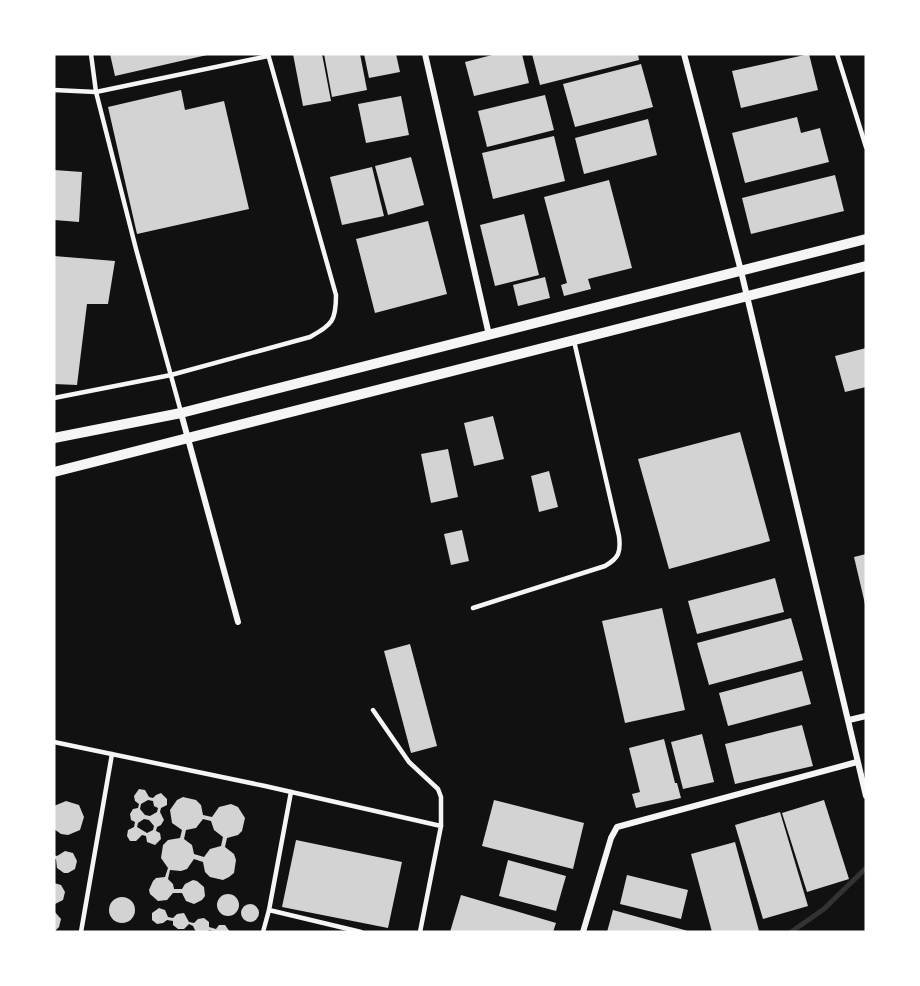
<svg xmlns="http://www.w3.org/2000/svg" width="920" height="986" viewBox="0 0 920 986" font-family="'Asap Condensed',sans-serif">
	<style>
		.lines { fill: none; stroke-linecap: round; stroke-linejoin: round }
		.stream { stroke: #333; stroke-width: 5 }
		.building { fill: #d3d3d3; fill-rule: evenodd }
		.service { stroke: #f5f5f5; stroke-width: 4.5 }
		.minor { stroke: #f5f5f5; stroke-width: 6 }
		.tertiary { stroke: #f5f5f5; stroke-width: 10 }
	</style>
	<rect width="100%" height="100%" fill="#111"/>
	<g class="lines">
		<polyline class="stream" points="791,932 824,909 866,868"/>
	</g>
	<g class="building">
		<polygon points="110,54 207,54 207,55 115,76"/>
		<polygon points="293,54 322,54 331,101 303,106"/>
		<polygon points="324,54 360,54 367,90 332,97"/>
		<polygon points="364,54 396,54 400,72 369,78"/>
		<polygon points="496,54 522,54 529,83 474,96 465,62"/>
		<polygon points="532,54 638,54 639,60 540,85"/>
		<polygon points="809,54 818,90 741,108 732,71"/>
		<polygon points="641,64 653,107 575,127 563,84"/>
		<polygon points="181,90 185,110 224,101 249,209 137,234 108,107"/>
		<polygon points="545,95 554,130 487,147 478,111"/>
		<polygon points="401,96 409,135 366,143 358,104"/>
		<polygon points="797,117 801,133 820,128 829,162 745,183 732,133"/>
		<polygon points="648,119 657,155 584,174 575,138"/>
		<polygon points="554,136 565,181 493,199 482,153"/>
		<polygon points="411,157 424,205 388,215 375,166"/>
		<polygon points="372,167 384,216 342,225 330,177"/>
		<polygon points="54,170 82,172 79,222 54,220"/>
		<polygon points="835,175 844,211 751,234 742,198"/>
		<polygon points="609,180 632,268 588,279 591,289 564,296 561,285 567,283 544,197"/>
		<polygon points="524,214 539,275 495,286 480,225"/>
		<polygon points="428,221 447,294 375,313 356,239"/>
		<polygon points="54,256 115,261 108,304 87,304 77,385 54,384"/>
		<polygon points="545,277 550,298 518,306 513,285"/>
		<polygon points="866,348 866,387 845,392 835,356"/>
		<polygon points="493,416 504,459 474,466 464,423"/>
		<polygon points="740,432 770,541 669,569 638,459"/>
		<polygon points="448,449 458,497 431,503 421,454"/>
		<polygon points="549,471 558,507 539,512 531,476"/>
		<polygon points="462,530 469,561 451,565 444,534"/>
		<polygon points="866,554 866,604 865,604 854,557"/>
		<polygon points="775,578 784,612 697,634 688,601"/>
		<polygon points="662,608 685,710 625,723 602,621"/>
		<polygon points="791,618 803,660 709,685 697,643"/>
		<polygon points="410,644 437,746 411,753 384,651"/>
		<polygon points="802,671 811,704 728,726 719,693"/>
		<polygon points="802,725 813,766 735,784 725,744"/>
		<polygon points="702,734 714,782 683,789 671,742"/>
		<polygon points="664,739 675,783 677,783 681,798 636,808 632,794 640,792 629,748"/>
		<path d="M139 789 145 790 149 797 153 798 156 795 161 793 167 799V805L161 808 160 812 164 820 161 825 157 827 156 831 160 833 161 839 155 845 147 842 146 836 142 835 136 841H130L127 836 128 830 134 827 135 822 131 820 130 814 133 809 138 808 139 804 135 801 134 796ZM148 800 153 801 154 806 158 808 157 812 150 816 145 815 140 809 141 804ZM144 819 149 820 154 826 153 830 147 833 137 827 138 823Z"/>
		<path d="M183 797 196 800 201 805 203 815 212 817 219 807 231 804 238 807 245 818 242 831 238 835 227 838 225 847 234 854 236 860 234 873 229 877 223 880 210 877 205 872 203 862 194 859 187 869 181 871 170 870 168 879 173 884 174 889H182L185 884 193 880 197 881 204 887 205 896 202 900 194 904 186 901 182 893H173L167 900 158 901 150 894 149 890 153 881 156 878 165 877 168 868 161 858 163 845 168 840 180 838 182 830 172 823 170 810 177 800ZM203 819 211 821 214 830 223 837 221 846 210 849 204 857 194 854 192 845 184 839 186 830 196 828Z"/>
		<polygon points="494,800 584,823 573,869 482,846"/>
		<polygon points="824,800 849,879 807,892 782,813"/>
		<polygon points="66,801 79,805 84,817 80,830 68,835 61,834 54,829 54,806"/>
		<polygon points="780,812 808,906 763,919 735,825"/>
		<polygon points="296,840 402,862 388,928 282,907"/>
		<polygon points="735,842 759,931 712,932 691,854"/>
		<polygon points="65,851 73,853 77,861 75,869 68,873 64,873 57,868 56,859 54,859 54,855 57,856"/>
		<polygon points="508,860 566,876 556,911 499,896"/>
		<polygon points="627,875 688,890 681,919 620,904"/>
		<polygon points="54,883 61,885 65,892 63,900 55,904"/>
		<circle cx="228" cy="905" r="11"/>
		<polygon points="461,895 556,923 553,932 450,932"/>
		<circle cx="122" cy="910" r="13"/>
		<circle cx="250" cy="913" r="9"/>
		<polygon points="159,908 165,910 168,917 173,918 177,914 184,913 189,922 194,923 198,919 204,918 209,922 209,927 216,929 219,925 225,925 230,932 215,932 209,930 208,932 196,932 193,926 189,924 184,929 178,929 173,925 173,921 167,920 163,923 157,924 152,920 152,913"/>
		<polygon points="613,910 688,931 688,932 607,932"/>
		<polygon points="54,911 61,919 59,927 54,932"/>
	</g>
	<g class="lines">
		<g class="service">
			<polyline points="91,54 96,92 136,249 181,412"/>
			<polyline points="837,54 866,147"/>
			<polyline points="54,90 96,92 268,56"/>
			<path d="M54 398 171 375 310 337C332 324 336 322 336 295L268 54"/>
			<path d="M473 608 605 566C619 558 621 552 619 536L574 341"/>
			<polyline points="373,710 409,762 438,789 441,797 441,826"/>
			<polyline points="54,742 265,786 441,826 420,932"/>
			<polyline points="291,792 269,910 361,932"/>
			<polyline points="81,932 112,754"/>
			<polyline points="263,932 269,910"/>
		</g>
		<g class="minor">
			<polyline points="425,54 489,335"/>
			<polyline points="684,54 741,271 866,796"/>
			<polyline points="181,413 238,622"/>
			<polyline points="849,720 866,716"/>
			<polyline points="583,932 611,838 617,827 857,762"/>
		</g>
		<g class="tertiary">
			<polyline points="54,438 181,413 866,239"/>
			<polyline points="54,472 866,266"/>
		</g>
	</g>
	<rect width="920" height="986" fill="none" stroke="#ffffff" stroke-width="111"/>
</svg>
